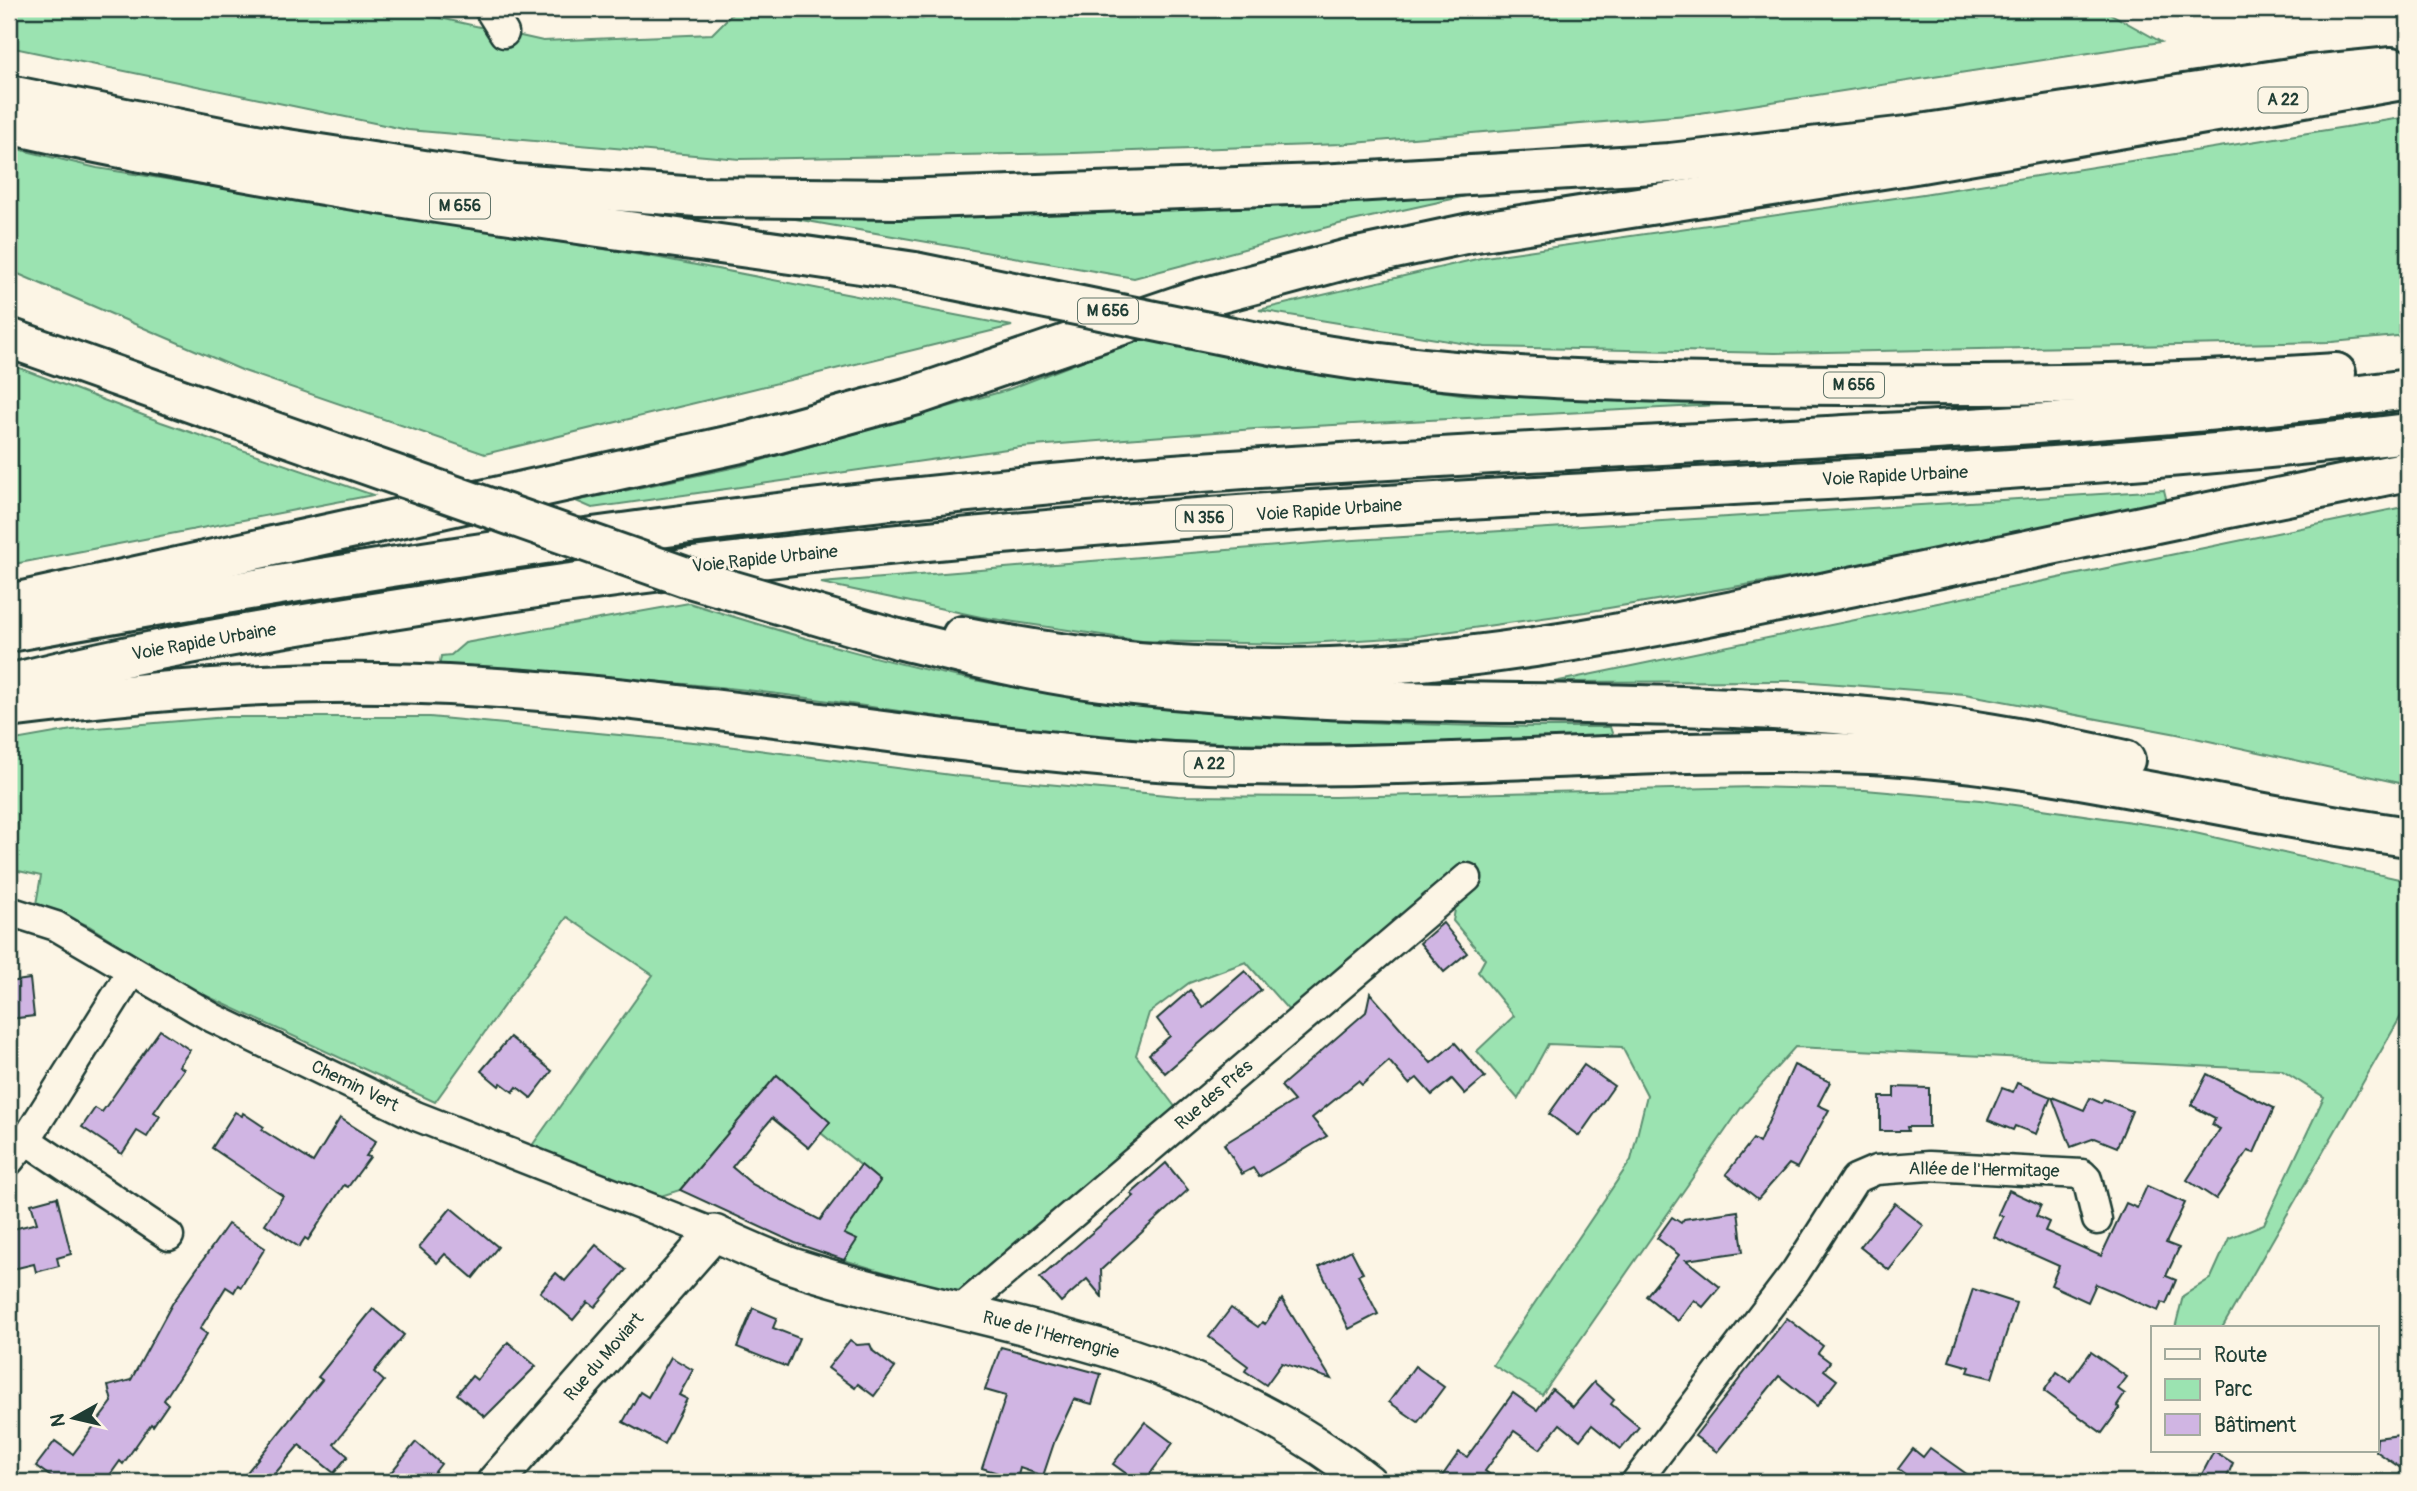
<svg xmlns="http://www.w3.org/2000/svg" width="2417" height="1491" viewBox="0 0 2417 1491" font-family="Pangolin,sans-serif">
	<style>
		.green { fill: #9be3b1; stroke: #5d9072; stroke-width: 2 }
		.building { fill: #d0b5e3; stroke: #1f3d34; stroke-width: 2 }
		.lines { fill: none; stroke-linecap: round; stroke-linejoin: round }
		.minor-casing { stroke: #1f3d34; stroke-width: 33 }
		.tertiary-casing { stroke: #1f3d34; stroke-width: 40 }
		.trunk-casing { stroke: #1f3d34; stroke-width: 44 }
		.motorway-casing { stroke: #1f3d34; stroke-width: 44 }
		.minor { stroke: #fcf5e5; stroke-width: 28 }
		.tertiary { stroke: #fcf5e5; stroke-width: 35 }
		.trunk { stroke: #fcf5e5; stroke-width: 38 }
		.motorway { stroke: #fcf5e5; stroke-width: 38 }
		.trunk-bridge-casing { stroke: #1f3d34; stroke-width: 44; stroke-linecap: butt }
		.motorway-bridge-casing { stroke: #1f3d34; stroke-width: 44; stroke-linecap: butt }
		.trunk-bridge { stroke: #fcf5e5; stroke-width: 38 }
		.motorway-bridge { stroke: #fcf5e5; stroke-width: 38 }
		.labels { text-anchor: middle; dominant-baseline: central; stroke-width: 6; stroke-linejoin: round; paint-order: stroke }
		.shield { fill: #fcf5e5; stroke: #617469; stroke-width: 2 }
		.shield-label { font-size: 16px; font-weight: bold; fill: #1f3d34 }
		.street-label { font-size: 18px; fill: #1f3d34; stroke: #fcf5e5 }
	</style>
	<rect width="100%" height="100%" fill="#fcf5e5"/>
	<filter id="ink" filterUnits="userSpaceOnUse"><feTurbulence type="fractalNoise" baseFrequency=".0143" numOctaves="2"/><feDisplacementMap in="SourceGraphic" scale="14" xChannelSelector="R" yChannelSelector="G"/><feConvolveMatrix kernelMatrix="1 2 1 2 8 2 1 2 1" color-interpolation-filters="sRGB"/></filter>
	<g filter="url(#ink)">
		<g class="green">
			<polygon points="9,9 400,9 543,41 712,34 737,9 883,9 922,19 948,9 2102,9 2161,42 1687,115 1342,144 1074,153 740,159 408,130 9,47"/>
			<polygon points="2408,117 2408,335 2332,342 1775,353 1485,347 1259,310 1485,257 1923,194"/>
			<polygon points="9,147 97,168 660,258 1012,326 485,454 244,371 9,270"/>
			<polygon points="1484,192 1339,224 1134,278 784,217"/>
			<polygon points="1141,338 1291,369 1467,395 1757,403 1255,429 1021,447 592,508 576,501 741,466 1007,390"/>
			<polygon points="9,364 161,422 373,495 9,565"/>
			<polygon points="2164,490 2167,502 1817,573 1585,612 1410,637 1290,644 1142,641 981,617 821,583 1338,541"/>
			<polygon points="2408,506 2408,785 2177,734 1965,694 1800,681 1554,682"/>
			<path d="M689 603C792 635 907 670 1013 687 1209 719 1411 728 1610 727L1613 736C1433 743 1254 751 1074 734 958 723 844 700 728 688 632 678 535 673 439 667L441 656 451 655 465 643Z"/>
			<polygon points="227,717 430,717 704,743 959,776 1178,796 1335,797 1754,787 1865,790 1980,800 2173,828 2408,881 2408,1004 2222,1328 2175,1328 2183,1296 2211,1278 2229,1238 2264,1224 2324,1097 2281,1070 1795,1047 1741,1108 1542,1395 1493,1365 1631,1160 1647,1095 1622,1047 1548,1044 1518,1099 1477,1051 1514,1016 1478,972 1485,959 1453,921 1456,904 1290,1012 1246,962 1189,983 1149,1013 1136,1055 1176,1108 957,1294 844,1260 856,1240 844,1234 880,1181 821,1133 830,1122 777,1075 680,1190 661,1196 531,1147 653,975 567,917 435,1102 179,983 89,926 36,904 41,876 14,870 9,896 9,741 72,730"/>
		</g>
		<g class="building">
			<polygon points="1443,923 1467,953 1444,972 1420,943"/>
			<polygon points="1245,971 1261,990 1165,1073 1149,1054 1170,1036 1157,1019 1190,990 1203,1007"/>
			<polygon points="30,979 34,1016 9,1019 9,982"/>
			<polygon points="1370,993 1431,1063 1455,1043 1485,1077 1465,1094 1452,1079 1432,1095 1417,1078 1409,1084 1389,1061 1362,1085 1358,1081 1312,1118 1327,1136 1259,1177 1253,1168 1242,1174 1224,1144 1294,1101 1281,1086 1366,1012"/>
			<polygon points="160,1030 190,1050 179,1066 184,1069 154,1112 160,1116 147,1137 137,1131 122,1154 82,1127 95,1108 102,1112"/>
			<polygon points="510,1037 552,1071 531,1098 517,1087 513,1092 501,1083 499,1086 481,1071"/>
			<polygon points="1584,1065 1614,1086 1579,1136 1549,1114"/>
			<polygon points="1794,1065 1830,1082 1818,1105 1829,1110 1797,1168 1789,1164 1758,1199 1726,1174 1753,1139 1759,1143"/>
			<polygon points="2207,1074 2274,1108 2254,1153 2248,1151 2216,1199 2187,1180 2220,1129 2212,1125 2215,1118 2191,1105"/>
			<polygon points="777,1075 830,1122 809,1148 772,1118 732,1167 752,1184 820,1220 861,1165 880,1181 844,1234 857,1240 844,1260 795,1243 680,1190"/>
			<polygon points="2017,1083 2051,1097 2036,1134 2015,1126 2013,1130 1988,1120 2002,1088 2013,1092"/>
			<polygon points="1894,1087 1929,1088 1929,1127 1907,1127 1908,1131 1880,1131 1880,1097 1894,1097"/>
			<polygon points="2052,1097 2084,1110 2090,1098 2101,1103 2104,1099 2132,1111 2117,1147 2095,1138 2071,1147"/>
			<polygon points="235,1112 242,1116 243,1113 264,1127 262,1130 313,1162 340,1118 376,1141 366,1156 370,1157 348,1187 344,1185 308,1240 305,1238 299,1247 265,1224 283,1196 212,1148"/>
			<polygon points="1166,1163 1188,1190 1101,1270 1102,1297 1087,1279 1061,1302 1040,1278 1134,1196 1131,1194"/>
			<polygon points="2147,1186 2185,1203 2166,1243 2179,1248 2166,1276 2176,1280 2166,1304 2162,1302 2158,1311 2096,1284 2088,1302 2051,1285 2059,1266 1994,1237 2003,1217 1998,1214 2009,1190 2041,1205 2036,1216 2049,1222 2045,1231 2101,1256 2126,1203 2137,1208"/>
			<polygon points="57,1197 71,1254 57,1258 59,1266 36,1272 34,1264 13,1269 9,1251 9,1230 37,1223 31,1204"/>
			<polygon points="1895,1203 1924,1226 1889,1270 1860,1247"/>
			<polygon points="451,1208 498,1247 473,1278 445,1254 437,1263 419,1247"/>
			<polygon points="1738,1211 1743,1252 1686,1260 1720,1287 1703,1307 1694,1300 1678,1321 1646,1296 1679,1255 1657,1238 1672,1217 1681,1223 1684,1219"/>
			<polygon points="228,1224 265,1248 241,1287 238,1285 234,1292 226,1287 200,1329 207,1334 164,1400 168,1404 153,1426 151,1424 123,1464 120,1461 105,1482 58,1482 36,1466 55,1441 73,1454 112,1402 108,1386 131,1380 172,1304"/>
			<polygon points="596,1245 626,1270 595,1307 588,1302 573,1320 540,1292 556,1273 565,1281"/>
			<polygon points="1351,1250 1363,1273 1358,1275 1378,1314 1349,1329 1319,1267"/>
			<polygon points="1973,1289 2016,1303 1992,1378 1968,1372 1970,1367 1949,1361"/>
			<polygon points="1282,1299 1331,1379 1282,1363 1266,1385 1245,1371 1248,1366 1209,1337 1231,1308 1258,1327 1262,1322 1265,1324"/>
			<polygon points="753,1308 777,1318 773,1328 799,1338 787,1367 737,1347"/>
			<polygon points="373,1309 404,1335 374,1372 384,1381 334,1444 348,1456 334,1473 299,1445 268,1482 239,1482 322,1380 318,1377"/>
			<polygon points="1787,1318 1823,1346 1818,1353 1830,1362 1824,1370 1837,1380 1817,1406 1779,1376 1717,1452 1695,1436"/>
			<polygon points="850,1340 857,1345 870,1344 873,1351 895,1368 874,1396 858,1384 855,1388 828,1368"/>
			<polygon points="508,1342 536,1366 485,1417 457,1394 472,1376 477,1380"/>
			<polygon points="1001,1347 1101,1374 1092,1404 1074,1399 1055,1440 1043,1476 1020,1468 1017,1479 982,1468 1006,1396 985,1390"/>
			<polygon points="2091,1352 2127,1377 2118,1389 2125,1394 2117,1406 2120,1408 2102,1433 2044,1391 2057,1372 2070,1381"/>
			<polygon points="671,1357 693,1370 679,1395 687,1399 664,1444 623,1422 640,1392 648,1397"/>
			<polygon points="1415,1366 1444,1387 1418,1422 1389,1402"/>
			<polygon points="1594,1382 1614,1400 1611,1404 1639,1427 1621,1449 1592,1425 1580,1440 1560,1424 1540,1449 1514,1431 1485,1471 1500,1482 1438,1482 1459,1452 1467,1457 1513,1393 1537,1410 1552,1389 1573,1407"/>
			<polygon points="1145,1422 1173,1443 1144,1482 1138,1482 1113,1464"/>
			<polygon points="2408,1434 2408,1473 2376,1451 2377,1438"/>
			<polygon points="416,1442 441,1464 427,1482 383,1482"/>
			<polygon points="1930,1448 1978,1482 1905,1482 1909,1477 1898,1469 1913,1449 1923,1457"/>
			<polygon points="2214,1451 2233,1463 2225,1482 2198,1482"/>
		</g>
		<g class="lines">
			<g class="minor-casing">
				<g id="minor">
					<polyline points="489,9 504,33"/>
					<polyline points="9,911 56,926 213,1018 416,1116 714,1233"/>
					<polyline points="26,1140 132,971"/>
					<polyline points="9,1161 26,1140 169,1236"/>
					<polyline points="960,1310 1467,878"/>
					<polyline points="1636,1482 1796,1271 1855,1179 1876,1170 1929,1166 2082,1174 2087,1179 2097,1220"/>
				</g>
			</g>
			<g class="tertiary-casing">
				<path id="tertiary" d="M495 1482 714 1233C740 1245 766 1257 792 1266 900 1301 1012 1319 1120 1353 1207 1381 1296 1425 1368 1482"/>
			</g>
			<g class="trunk-casing">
				<g id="trunk">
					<polyline points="9,95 261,145 515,184 698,197 899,199 1320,184 1670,163 1907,136 2310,75 2392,67"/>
					<path d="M9 124C307 192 612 227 915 272"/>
					<path d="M1301 351C1451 378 1602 381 1754 384 1948 387 2143 386 2336 373"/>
					<path d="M9 632C394 562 783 503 1174 474 1404 457 1634 447 1864 434 2046 424 2228 413 2408 389"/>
					<path d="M962 636C1101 665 1245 674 1387 664 1546 652 1704 617 1860 585 2043 547 2225 508 2408 471"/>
					<path d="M9 684C157 645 310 623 462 599 817 544 1178 516 1537 496 1828 479 2119 468 2408 433"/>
				</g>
			</g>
			<g class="motorway-casing">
				<g id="motorway">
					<polyline points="9,338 311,445"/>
					<polyline points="9,604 750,441 917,395 1195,300 1348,259 1470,233 1921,163 2408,79"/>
					<path d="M898 639C960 654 1023 670 1086 679 1342 715 1600 693 1856 716 1947 724 2036 740 2125 760"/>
					<path d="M9 708C133 692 258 681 383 683 638 687 889 740 1143 760 1385 779 1627 743 1870 754 2052 763 2228 812 2408 837"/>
				</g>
			</g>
			<use href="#minor" class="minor"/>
			<use href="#tertiary" class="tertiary"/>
			<use href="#trunk" class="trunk"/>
			<use href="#motorway" class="motorway"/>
			<g class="trunk-bridge-casing">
				<polyline id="trunk-bridge" points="915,272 1301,351"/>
			</g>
			<g class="motorway-bridge-casing">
				<polyline id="motorway-bridge" points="311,445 686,577 898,639"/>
			</g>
			<use href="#trunk-bridge" class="trunk-bridge"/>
			<use href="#motorway-bridge" class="motorway-bridge"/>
		</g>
	</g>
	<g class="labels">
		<g class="shield">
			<rect x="2258.5" y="87.5" width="49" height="25" rx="5"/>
			<rect x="430" y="193.5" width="60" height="25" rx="5"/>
			<rect x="1078" y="298.5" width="60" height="25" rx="5"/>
			<rect x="1824" y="372.5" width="60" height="25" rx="5"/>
			<rect x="1176" y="505.5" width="56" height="25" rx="5"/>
			<rect x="1184.5" y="751.5" width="49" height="25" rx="5"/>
		</g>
		<g class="shield-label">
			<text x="2283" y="100">A 22</text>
			<text x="460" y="206">M 656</text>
			<text x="1108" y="311">M 656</text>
			<text x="1854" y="385">M 656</text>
			<text x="1204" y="518">N 356</text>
			<text x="1209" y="764">A 22</text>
		</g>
		<g class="street-label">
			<text transform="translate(1895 476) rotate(-3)">Voie Rapide Urbaine</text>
			<text transform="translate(1329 510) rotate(-4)">Voie Rapide Urbaine</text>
			<text transform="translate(765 559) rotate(-6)">Voie Rapide Urbaine</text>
			<text transform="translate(204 642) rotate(-10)">Voie Rapide Urbaine</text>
			<text transform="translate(355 1086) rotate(26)">Chemin Vert</text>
			<text transform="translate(1214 1095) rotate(-41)">Rue des Prés</text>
			<text transform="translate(1984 1170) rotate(1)">Allée de l'Hermitage</text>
			<text transform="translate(1051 1335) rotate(15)">Rue de l'Herrengrie</text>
			<text transform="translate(604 1357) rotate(-49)">Rue du Moviart</text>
		</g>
	</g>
	<rect width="2417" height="1491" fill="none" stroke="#fcf5e5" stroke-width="35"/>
	<rect x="18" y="18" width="2382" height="1456" fill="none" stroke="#1f3d34" stroke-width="2.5" filter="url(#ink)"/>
	<rect x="2151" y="1326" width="228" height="126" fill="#fcf5e5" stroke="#a4ab9e" stroke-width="2"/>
	<rect x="2165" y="1349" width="35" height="10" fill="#fcf5e5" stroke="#a4ab9e" stroke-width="2"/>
	<text x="2214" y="1362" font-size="21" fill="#1f3d34">Route</text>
	<rect x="2165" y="1379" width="35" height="21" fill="#9be3b1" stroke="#a4ab9e" stroke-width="2"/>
	<text x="2214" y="1396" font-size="21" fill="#1f3d34">Parc</text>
	<rect x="2165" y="1414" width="35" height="21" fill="#d0b5e3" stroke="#a4ab9e" stroke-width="2"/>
	<text x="2214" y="1432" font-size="21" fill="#1f3d34">Bâtiment</text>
	<g transform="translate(74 1418) rotate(262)" stroke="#fcf5e5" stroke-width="5" paint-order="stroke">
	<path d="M0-5L12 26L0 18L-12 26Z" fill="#1f3d34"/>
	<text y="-10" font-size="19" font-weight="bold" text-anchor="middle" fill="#1f3d34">N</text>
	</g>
</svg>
